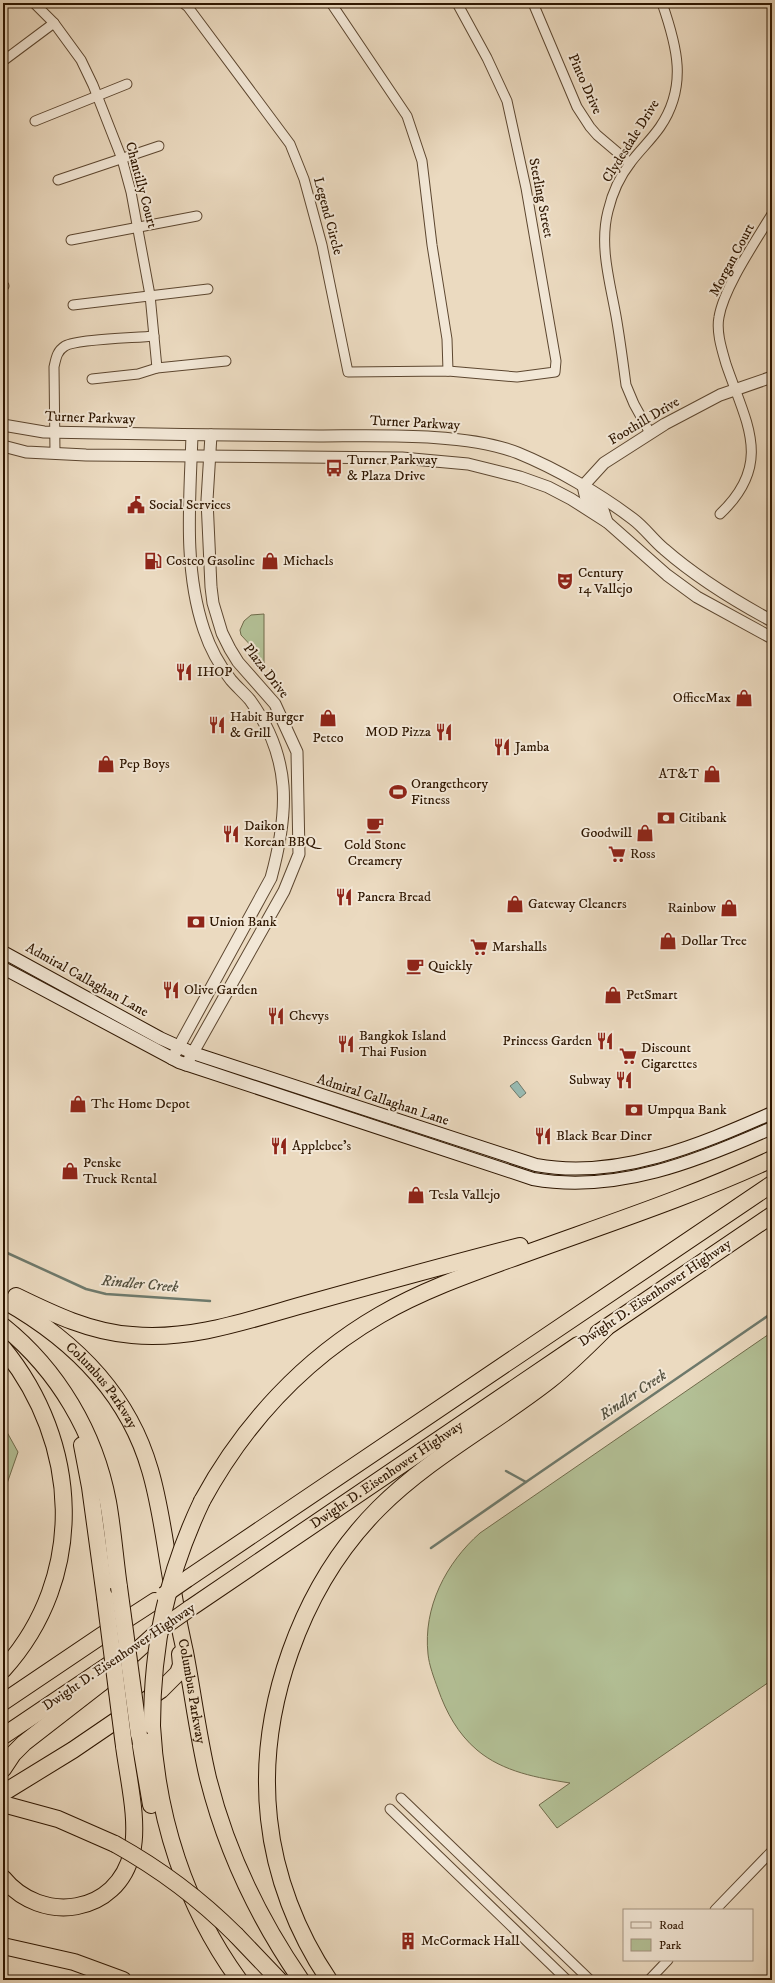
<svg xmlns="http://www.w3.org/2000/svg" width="775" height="1983" viewBox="0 0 775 1983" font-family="'IM FELL DW Pica',serif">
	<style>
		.green { fill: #b3c096; stroke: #706b4b }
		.water { fill: #98bbb3; stroke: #6e796b }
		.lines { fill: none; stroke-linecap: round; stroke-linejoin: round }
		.stream { stroke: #6e796b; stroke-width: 2.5 }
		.minor-casing { stroke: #5d4730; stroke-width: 11 }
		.tertiary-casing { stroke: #5d4730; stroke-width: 13 }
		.secondary-casing { stroke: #2e1600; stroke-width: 14 }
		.motorway-casing { stroke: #2e1600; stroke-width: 18 }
		.minor { stroke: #f2e7d6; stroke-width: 9 }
		.tertiary { stroke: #f2e7d6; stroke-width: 11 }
		.secondary { stroke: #f2e7d6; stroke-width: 12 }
		.motorway { stroke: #ebdac0; stroke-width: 16 }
		.motorway-bridge-casing { stroke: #2e1600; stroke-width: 18; stroke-linecap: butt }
		.motorway-bridge { stroke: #ebdac0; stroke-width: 16 }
		.labels { text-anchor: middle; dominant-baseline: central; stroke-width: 4; stroke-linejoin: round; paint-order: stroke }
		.street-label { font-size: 14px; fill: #2e1600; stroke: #f2e7d6 }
		.poi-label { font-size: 14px; fill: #2e1600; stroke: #f2e7d6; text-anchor: start }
		.water-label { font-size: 15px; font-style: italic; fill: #53503f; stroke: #f2e7d6 }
	</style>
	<rect width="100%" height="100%" fill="#ebdac0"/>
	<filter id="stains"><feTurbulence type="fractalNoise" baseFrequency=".005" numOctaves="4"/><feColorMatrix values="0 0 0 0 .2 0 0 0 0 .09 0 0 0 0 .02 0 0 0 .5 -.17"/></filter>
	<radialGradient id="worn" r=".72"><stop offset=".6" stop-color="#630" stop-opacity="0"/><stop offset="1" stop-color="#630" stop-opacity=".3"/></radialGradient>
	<g class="green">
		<polygon points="264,614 264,665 255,663 253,657 255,650 241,635 240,630 244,621 251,615"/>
		<path d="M772 1332V1680L557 1828 539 1805 570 1783C538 1778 503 1772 477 1750 458 1734 446 1712 438 1689 434 1678 429 1665 428 1654 423 1607 446 1563 480 1533Z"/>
		<polygon points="3,1425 18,1452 3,1495"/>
	</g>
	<polygon class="water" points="517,1081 526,1093 520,1098 510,1086"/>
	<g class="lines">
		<g class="stream">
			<polyline points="3,1251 86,1289 106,1294 210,1301"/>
			<polyline points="506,1471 526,1482 772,1313"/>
			<polyline points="431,1548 526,1482"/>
		</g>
		<g class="minor-casing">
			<g id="minor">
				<polyline points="34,3 54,23 81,60 93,85 122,159 131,192 150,295 157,368"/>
				<polyline points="183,3 188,7 290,144 304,179 322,245 348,372 448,371 517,377 555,372 556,361 526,188 507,101 487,58 457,3"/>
				<polyline points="331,3 407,116 422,161 432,245 447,339 448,371"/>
				<polyline points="533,3 577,107 590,127 597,135 630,163"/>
				<polyline points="3,61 54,23"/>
				<polyline points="35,121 127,84"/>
				<polyline points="58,180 159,146"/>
				<polyline points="71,240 197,216"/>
				<polyline points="3,286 4,286"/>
				<polyline points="73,305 208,289"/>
				<polyline points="92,379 138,374 157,368 226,361"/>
				<path d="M650 433 634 404 626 385C623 362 620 339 616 316 610 282 599 246 608 211 612 194 620 176 631 162 640 150 651 140 660 127 688 86 677 46 662 3"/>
				<path d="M55 453 54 367C56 358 57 351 65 346 77 339 136 338 154 336"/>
				<path d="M720 514C774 463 746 423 726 364 722 350 716 332 719 317 724 287 756 241 772 214"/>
				<polyline points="401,1798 590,1980"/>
				<polyline points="390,1809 567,1980"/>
				<polyline points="715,1910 772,1851"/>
				<polyline points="649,1980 668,1960"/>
			</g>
		</g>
		<g class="tertiary-casing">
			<g id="tertiary">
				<path d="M3 425 44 432C136 434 227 435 319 436 376 436 465 432 518 453 557 469 600 494 633 519 645 528 653 540 664 549 696 577 735 601 772 621"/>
				<polyline points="3,446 26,452 86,455 402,458 468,464 520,477 548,487 571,499 607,522 667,575 697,597 772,638"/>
				<polyline points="607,522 603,510 586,499 583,486 604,463 665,424 720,395 772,377"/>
				<path d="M172 1059 271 878C289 812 292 758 250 700 244 693 237 687 231 680 219 665 210 648 204 630 183 568 190 499 192 435"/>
				<polyline points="186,1065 284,891 299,854 297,752 275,704 238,662 230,649 222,633 213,603 211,587 207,500 211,435"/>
			</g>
		</g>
		<g class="secondary-casing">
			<g id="secondary">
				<path d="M3 952 160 1038 193 1053 536 1165C618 1180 699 1145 772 1113"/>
				<path d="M3 968 179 1062 533 1179C616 1194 698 1161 772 1128"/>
			</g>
		</g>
		<g class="motorway-casing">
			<g id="motorway">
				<path d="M16 1296C53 1314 90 1332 132 1335 194 1341 254 1318 313 1302 381 1283 450 1264 520 1246"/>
				<path id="s1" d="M3 1300C71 1338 128 1393 150 1470 161 1507 165 1546 172 1584 175 1607 180 1629 185 1652 193 1694 198 1736 208 1778 226 1850 259 1919 301 1980"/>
				<path d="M3 1326C58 1370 95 1433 108 1502 113 1530 115 1559 119 1587"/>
				<polyline points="598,1333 772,1215"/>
				<path d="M3 1348C80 1442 88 1576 3 1670"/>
				<polyline points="82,1445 90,1487 105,1597"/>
				<path d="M202 1501C244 1424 304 1359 380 1315 423 1290 472 1273 519 1256 604 1225 690 1197 772 1159"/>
				<polyline points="187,1579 772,1184"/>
				<path id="s2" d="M189 1609 578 1345"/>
				<polyline points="3,1702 101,1636 155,1601"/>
				<path d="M152 1726C157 1817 185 1906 239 1980"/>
				<polyline points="139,1735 151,1805"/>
				<polyline points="3,1736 116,1660"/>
				<polyline points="3,1769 13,1754 24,1743 100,1684 162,1628"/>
				<polyline points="3,1793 73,1750 161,1690 178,1673 181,1665 180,1654"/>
				<polyline points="3,1804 58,1819 115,1844"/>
				<path d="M3 1878C41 1925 118 1915 132 1852 139 1821 128 1778 124 1746"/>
				<polyline points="236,1935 279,1980"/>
				<polyline points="3,1946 74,1962 123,1980"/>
				<path d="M329 1980C297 1933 275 1876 269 1819 257 1710 301 1586 379 1508 429 1458 494 1424 550 1380 570 1364 588 1346 606 1328"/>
			</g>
		</g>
		<use href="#minor" class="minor"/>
		<use href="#tertiary" class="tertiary"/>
		<use href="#secondary" class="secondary"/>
		<use href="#motorway" class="motorway"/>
		<g class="motorway-bridge-casing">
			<g id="motorway-bridge">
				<polyline points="119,1587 139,1735"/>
				<polyline points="164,1595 187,1579"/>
				<polyline points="105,1597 124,1746"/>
				<polyline points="162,1628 189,1609"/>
				<path d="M152 1726C152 1644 167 1575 202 1501"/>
				<path d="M115 1844C160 1869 199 1898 236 1935"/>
			</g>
		</g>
		<use href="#motorway-bridge" class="motorway-bridge"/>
	</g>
	<defs>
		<g id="bus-bare" transform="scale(1.38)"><path d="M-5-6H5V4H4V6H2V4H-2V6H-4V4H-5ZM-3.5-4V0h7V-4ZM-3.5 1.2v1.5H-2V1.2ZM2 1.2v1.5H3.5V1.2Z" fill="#8f2418" stroke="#f2e7d6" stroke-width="2.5" paint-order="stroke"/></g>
		<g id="civic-bare" transform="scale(1.38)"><path d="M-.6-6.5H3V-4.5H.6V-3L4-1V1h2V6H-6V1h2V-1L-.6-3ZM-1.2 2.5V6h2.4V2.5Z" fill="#8f2418" stroke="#f2e7d6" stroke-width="2.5" paint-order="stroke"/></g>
		<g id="fuel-bare" transform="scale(1.38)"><path d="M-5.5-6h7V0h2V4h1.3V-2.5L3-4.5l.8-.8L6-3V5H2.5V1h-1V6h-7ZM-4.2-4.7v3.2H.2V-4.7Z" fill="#8f2418" stroke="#f2e7d6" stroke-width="2.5" paint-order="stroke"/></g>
		<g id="shop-bare" transform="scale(1.38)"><path d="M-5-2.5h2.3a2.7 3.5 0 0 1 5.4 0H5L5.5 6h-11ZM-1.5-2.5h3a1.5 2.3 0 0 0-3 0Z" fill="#8f2418" stroke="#f2e7d6" stroke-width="2.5" paint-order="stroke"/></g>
		<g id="theatre-bare" transform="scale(1.38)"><path d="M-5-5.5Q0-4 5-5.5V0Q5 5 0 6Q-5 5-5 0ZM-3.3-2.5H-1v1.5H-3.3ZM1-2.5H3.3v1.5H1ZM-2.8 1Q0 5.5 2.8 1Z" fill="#8f2418" stroke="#f2e7d6" stroke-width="2.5" paint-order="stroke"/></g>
		<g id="restaurant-bare" transform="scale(1.38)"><path d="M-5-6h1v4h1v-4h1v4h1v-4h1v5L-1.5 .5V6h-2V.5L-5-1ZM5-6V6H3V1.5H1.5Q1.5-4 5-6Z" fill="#8f2418" stroke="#f2e7d6" stroke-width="2.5" paint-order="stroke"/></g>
		<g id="stadium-bare" transform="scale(1.38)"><path d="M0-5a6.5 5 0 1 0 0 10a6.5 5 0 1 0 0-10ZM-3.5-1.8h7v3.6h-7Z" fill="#8f2418" stroke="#f2e7d6" stroke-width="2.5" paint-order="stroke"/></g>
		<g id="bank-bare" transform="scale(1.38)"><path d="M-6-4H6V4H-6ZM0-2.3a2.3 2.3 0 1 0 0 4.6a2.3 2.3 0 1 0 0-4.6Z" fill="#8f2418" stroke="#f2e7d6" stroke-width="2.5" paint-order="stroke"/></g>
		<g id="cafe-bare" transform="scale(1.38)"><path d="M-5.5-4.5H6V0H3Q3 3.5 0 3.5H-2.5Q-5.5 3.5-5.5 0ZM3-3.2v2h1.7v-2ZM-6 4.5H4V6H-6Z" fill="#8f2418" stroke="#f2e7d6" stroke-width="2.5" paint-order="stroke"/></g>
		<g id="supermarket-bare" transform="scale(1.38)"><path d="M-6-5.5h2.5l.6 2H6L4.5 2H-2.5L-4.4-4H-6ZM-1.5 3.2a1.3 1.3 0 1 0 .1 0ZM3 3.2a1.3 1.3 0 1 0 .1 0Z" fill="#8f2418" stroke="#f2e7d6" stroke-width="2.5" paint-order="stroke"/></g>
		<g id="building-bare" transform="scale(1.38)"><path d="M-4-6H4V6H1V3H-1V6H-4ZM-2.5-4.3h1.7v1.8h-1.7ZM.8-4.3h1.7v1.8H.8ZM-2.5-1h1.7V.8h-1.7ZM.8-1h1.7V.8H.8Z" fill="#8f2418" stroke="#f2e7d6" stroke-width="2.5" paint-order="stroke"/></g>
	</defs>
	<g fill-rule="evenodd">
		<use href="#bus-bare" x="334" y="468"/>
		<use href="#civic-bare" x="136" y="505"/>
		<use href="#fuel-bare" x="153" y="561"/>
		<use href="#shop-bare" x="270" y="561"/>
		<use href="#theatre-bare" x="565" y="581"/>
		<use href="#restaurant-bare" x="184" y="672"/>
		<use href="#shop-bare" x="744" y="698"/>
		<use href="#shop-bare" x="328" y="718"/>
		<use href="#restaurant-bare" x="217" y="725"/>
		<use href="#restaurant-bare" x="444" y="732"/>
		<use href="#restaurant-bare" x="502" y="747"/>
		<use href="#shop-bare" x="106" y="764"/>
		<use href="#shop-bare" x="712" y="774"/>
		<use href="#stadium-bare" x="398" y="792"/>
		<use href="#bank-bare" x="666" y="818"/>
		<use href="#cafe-bare" x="375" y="825"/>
		<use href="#shop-bare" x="645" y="833"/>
		<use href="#restaurant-bare" x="231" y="834"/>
		<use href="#supermarket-bare" x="617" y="854"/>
		<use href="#restaurant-bare" x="344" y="897"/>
		<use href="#shop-bare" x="515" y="904"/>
		<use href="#shop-bare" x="729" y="908"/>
		<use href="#bank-bare" x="196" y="922"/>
		<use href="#shop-bare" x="668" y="941"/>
		<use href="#supermarket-bare" x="479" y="947"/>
		<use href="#cafe-bare" x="415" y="966"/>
		<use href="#restaurant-bare" x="171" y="990"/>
		<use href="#shop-bare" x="613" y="995"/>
		<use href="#restaurant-bare" x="276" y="1016"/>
		<use href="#restaurant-bare" x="605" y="1041"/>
		<use href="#restaurant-bare" x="346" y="1044"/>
		<use href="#supermarket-bare" x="628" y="1056"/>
		<use href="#restaurant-bare" x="624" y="1080"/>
		<use href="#shop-bare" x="78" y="1104"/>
		<use href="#bank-bare" x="634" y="1110"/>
		<use href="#restaurant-bare" x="543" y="1136"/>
		<use href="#restaurant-bare" x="279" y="1146"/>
		<use href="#shop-bare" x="70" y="1171"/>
		<use href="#shop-bare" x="416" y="1195"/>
		<use href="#building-bare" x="408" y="1941"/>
	</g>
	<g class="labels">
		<g class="street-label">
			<text transform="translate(585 84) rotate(66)">Pinto Drive</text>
			<text transform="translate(631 141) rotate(-58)">Clydesdale Drive</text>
			<text transform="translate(141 185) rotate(75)">Chantilly Court</text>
			<text transform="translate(541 198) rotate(79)">Sterling Street</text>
			<text transform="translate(328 216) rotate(75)">Legend Circle</text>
			<text transform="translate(732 260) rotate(-62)">Morgan Court</text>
			<text transform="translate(90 418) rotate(2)">Turner Parkway</text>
			<text transform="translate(644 421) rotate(-31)">Foothill Drive</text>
			<text transform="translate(415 423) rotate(3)">Turner Parkway</text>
			<text transform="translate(266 671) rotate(52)">Plaza Drive</text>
			<text transform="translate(87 980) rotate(29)">Admiral Callaghan Lane</text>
			<text transform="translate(383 1100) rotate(18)">Admiral Callaghan Lane</text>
			<text transform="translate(655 1293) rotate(-34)">Dwight D. Eisenhower Highway</text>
			<text stroke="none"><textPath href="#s1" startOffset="132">Columbus Parkway</textPath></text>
			<text stroke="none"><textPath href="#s2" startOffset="239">Dwight D. Eisenhower Highway</textPath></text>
			<text transform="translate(119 1657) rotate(-34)">Dwight D. Eisenhower Highway</text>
			<text stroke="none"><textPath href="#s1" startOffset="456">Columbus Parkway</textPath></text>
		</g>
		<g class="poi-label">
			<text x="347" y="460">Turner Parkway<tspan x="347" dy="16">&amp; Plaza Drive</tspan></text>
			<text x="149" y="505">Social Services</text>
			<text x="166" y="561">Costco Gasoline</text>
			<text x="283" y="561">Michaels</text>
			<text x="578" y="573">Century<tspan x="578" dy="16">14 Vallejo</tspan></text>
			<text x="197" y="672">IHOP</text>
			<text x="731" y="698" text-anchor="end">OfficeMax</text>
			<text x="230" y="717">Habit Burger<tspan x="230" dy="16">&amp; Grill</tspan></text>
			<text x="431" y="732" text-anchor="end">MOD Pizza</text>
			<text x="328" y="738" text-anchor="middle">Petco</text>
			<text x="515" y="747">Jamba</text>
			<text x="119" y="764">Pep Boys</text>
			<text x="699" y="774" text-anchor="end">AT&amp;T</text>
			<text x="411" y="784">Orangetheory<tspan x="411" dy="16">Fitness</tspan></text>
			<text x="679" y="818">Citibank</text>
			<text x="244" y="826">Daikon<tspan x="244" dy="16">Korean BBQ</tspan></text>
			<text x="632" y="833" text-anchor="end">Goodwill</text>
			<text x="375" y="845" text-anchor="middle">Cold Stone<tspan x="375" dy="16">Creamery</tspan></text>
			<text x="630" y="854">Ross</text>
			<text x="357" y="897">Panera Bread</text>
			<text x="528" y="904">Gateway Cleaners</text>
			<text x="716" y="908" text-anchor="end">Rainbow</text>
			<text x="209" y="922">Union Bank</text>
			<text x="681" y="941">Dollar Tree</text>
			<text x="492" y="947">Marshalls</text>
			<text x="428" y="966">Quickly</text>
			<text x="184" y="990">Olive Garden</text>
			<text x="626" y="995">PetSmart</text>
			<text x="289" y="1016">Chevys</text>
			<text x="359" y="1036">Bangkok Island<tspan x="359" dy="16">Thai Fusion</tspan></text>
			<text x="592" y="1041" text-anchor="end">Princess Garden</text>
			<text x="641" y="1048">Discount<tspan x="641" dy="16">Cigarettes</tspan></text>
			<text x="611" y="1080" text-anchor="end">Subway</text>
			<text x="91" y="1104">The Home Depot</text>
			<text x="647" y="1110">Umpqua Bank</text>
			<text x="556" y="1136">Black Bear Diner</text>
			<text x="292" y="1146">Applebee's</text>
			<text x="83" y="1163">Penske<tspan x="83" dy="16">Truck Rental</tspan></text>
			<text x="429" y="1195">Tesla Vallejo</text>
			<text x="421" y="1941">McCormack Hall</text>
		</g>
		<g class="water-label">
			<text transform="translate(140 1284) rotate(5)">Rindler Creek</text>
			<text transform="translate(633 1395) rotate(-34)">Rindler Creek</text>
		</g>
	</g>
	<rect width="775" height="1983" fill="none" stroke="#ebdac0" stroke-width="16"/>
	<rect x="4" y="4" width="767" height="1975" fill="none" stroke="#2e1600" stroke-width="2"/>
	<rect x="8" y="8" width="759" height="1967" fill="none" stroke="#2e1600"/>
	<rect x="623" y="1909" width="130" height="52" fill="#f2e7d6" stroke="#a49380"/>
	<rect x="631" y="1922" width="20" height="6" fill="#f2e7d6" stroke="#a49380"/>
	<text x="659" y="1929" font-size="12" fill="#2e1600">Road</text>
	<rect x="631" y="1939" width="20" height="12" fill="#b3c096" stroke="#a49380"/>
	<text x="659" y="1949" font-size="12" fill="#2e1600">Park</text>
	<rect width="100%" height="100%" filter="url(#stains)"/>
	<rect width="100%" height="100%" fill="url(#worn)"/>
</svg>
